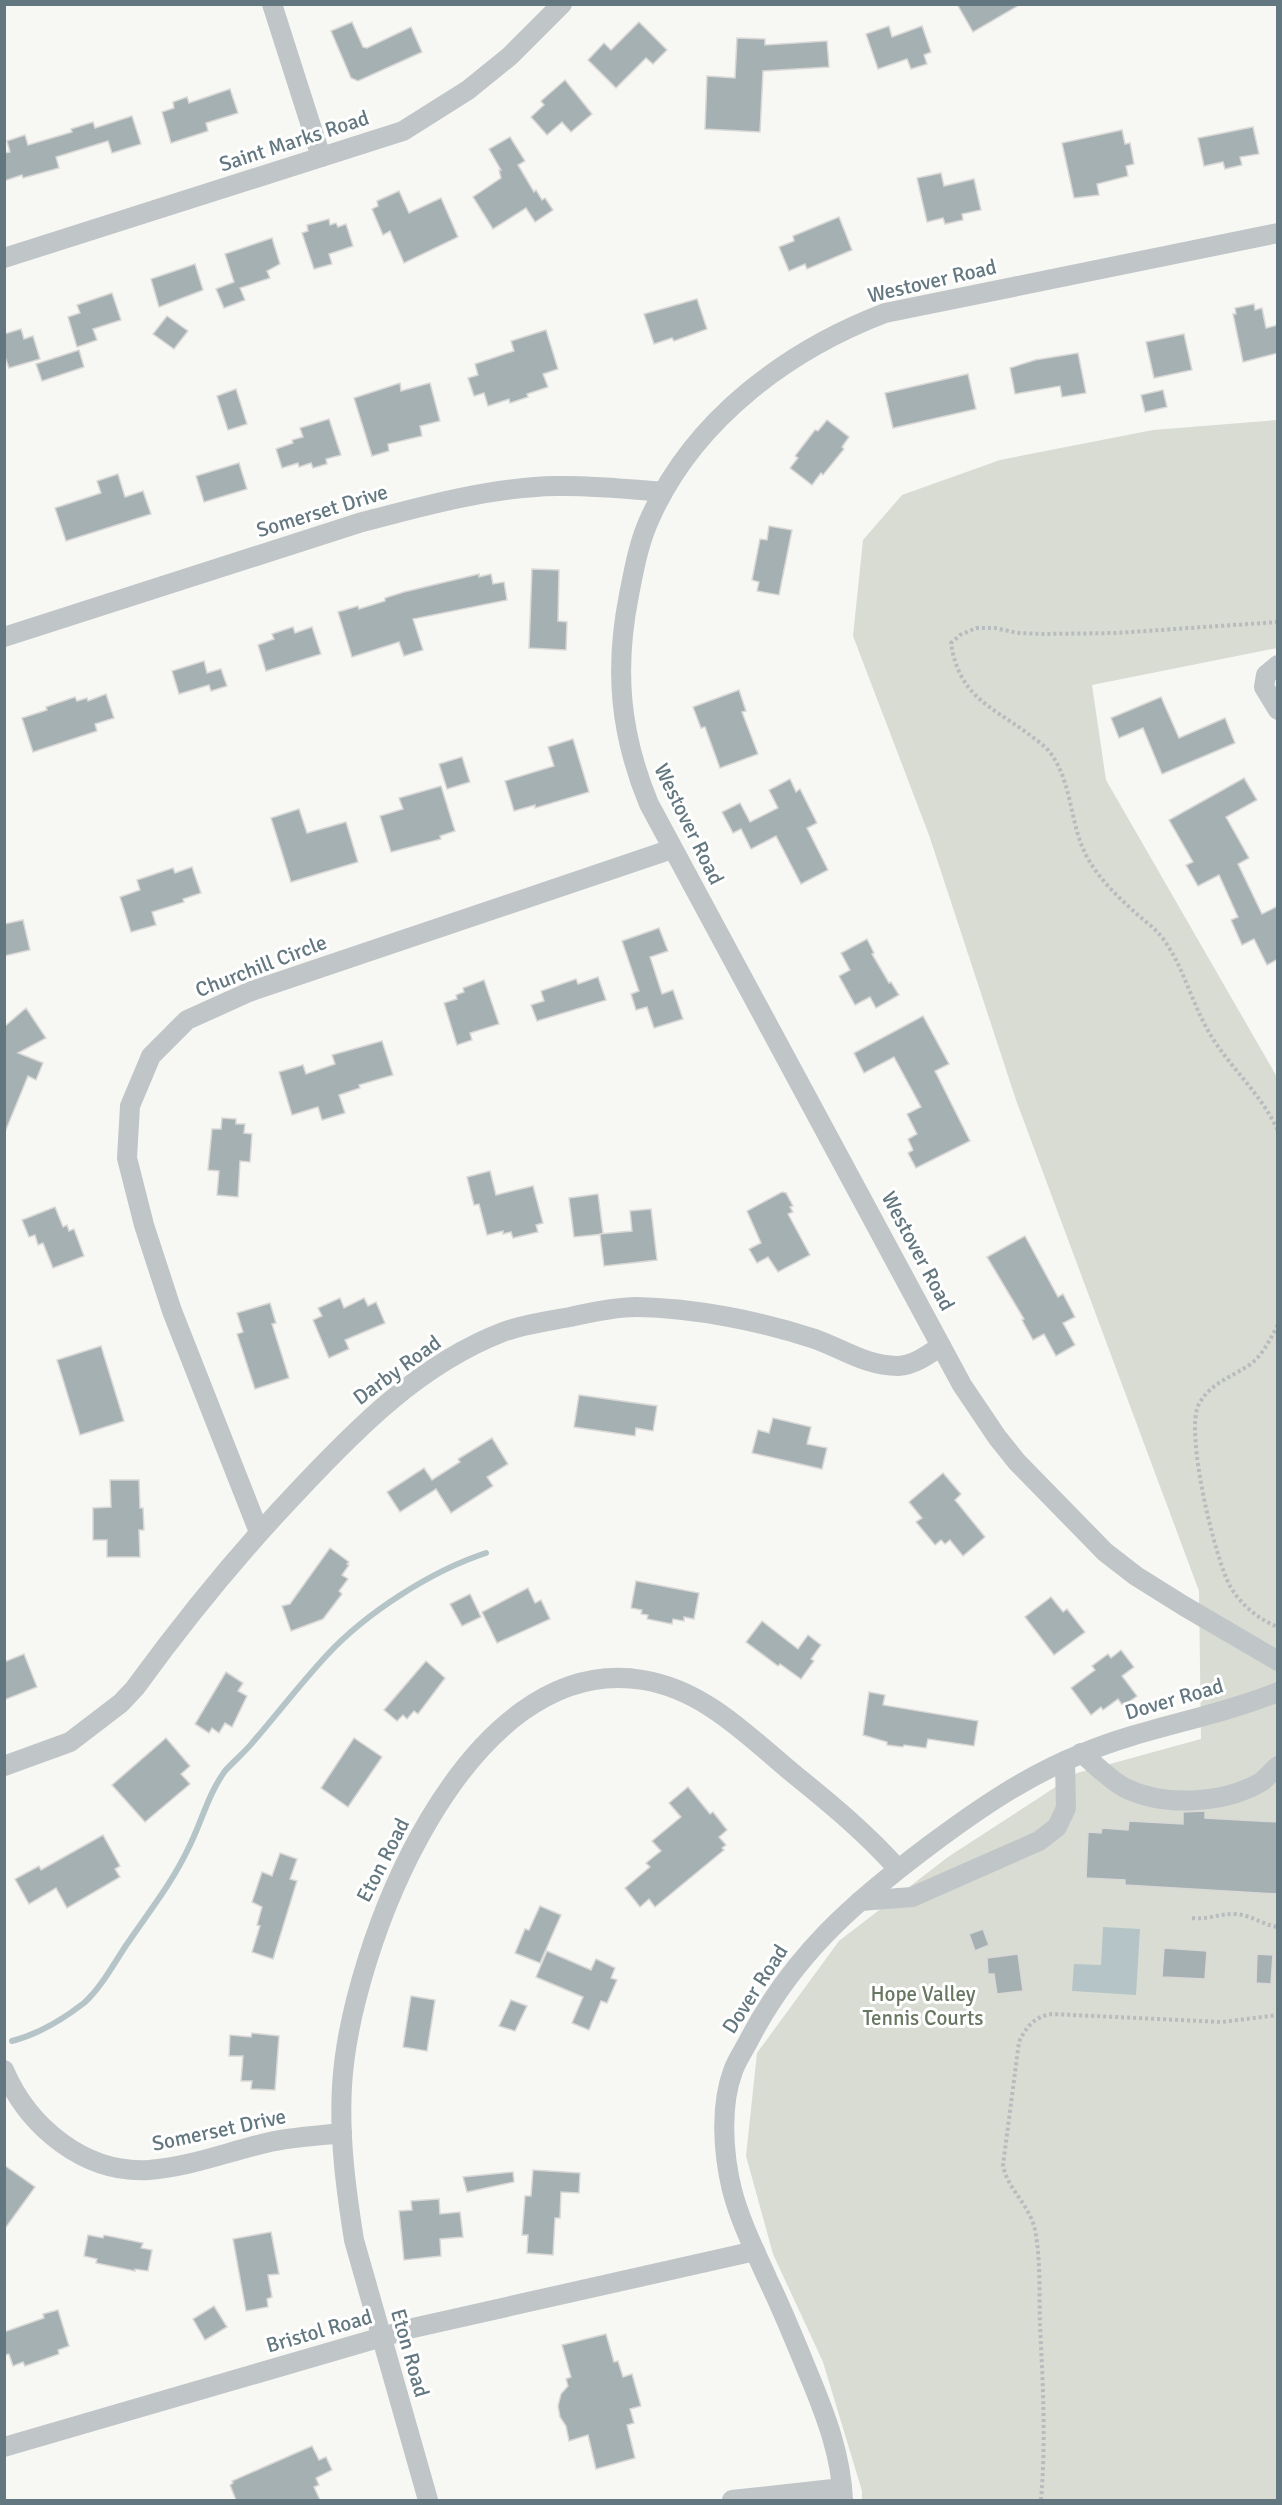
<svg xmlns="http://www.w3.org/2000/svg" width="1282" height="2505" viewBox="0 0 1282 2505" font-family="Signika,sans-serif">
	<style>
		.green { fill: #d8dcd3 }
		.water { fill: #b5c5c7 }
		.lines { fill: none; stroke-linecap: round; stroke-linejoin: round }
		.stream { stroke: #b5c5c7; stroke-width: 6 }
		.building { fill: #a5b0b3; stroke: #d9d8d6; stroke-width: 1.5 }
		.path { stroke: #b8bcbe; stroke-width: 4; stroke-dasharray: 3 3; stroke-linecap: butt }
		.minor { stroke: #c0c5c8; stroke-width: 20 }
		.labels { text-anchor: middle; dominant-baseline: central; stroke-width: 6; stroke-linejoin: round; paint-order: stroke }
		.street-label { font-size: 21px; fill: #62777f; stroke: #fff }
		.park-label { font-size: 21px; fill: #687761; stroke: #fff }
	</style>
	<rect width="100%" height="100%" fill="#f7f7f4"/>
	<polygon class="green" points="1277,420 1277,648 1092,685 1106,780 1277,1077 1277,2500 862,2500 862,2491 823,2362 773,2254 746,2156 757,2053 839,1941 948,1857 1077,1773 1201,1739 1199,1591 1016,1100 929,835 853,636 863,540 902,495 1000,460 1153,430"/>
	<polygon class="water" points="1103,1927 1140,1929 1136,1995 1072,1991 1074,1964 1101,1965"/>
	<g class="lines">
		<path class="stream" d="M12 2041C39 2034 62 2020 84 2003 101 1988 114 1963 127 1944 148 1913 172 1883 188 1849 201 1824 208 1794 225 1771 234 1761 245 1752 253 1742 278 1713 301 1683 327 1655 366 1613 431 1571 486 1553"/>
	</g>
	<g class="building">
		<polygon points="957,4 1021,4 973,32"/>
		<polygon points="352,22 363,47 367,48 411,27 422,52 358,81 351,78 331,31"/>
		<polygon points="639,22 667,50 653,64 646,58 616,88 588,60 604,43 611,50"/>
		<polygon points="889,26 892,37 922,26 931,52 924,55 927,64 911,69 907,59 878,69 866,34"/>
		<polygon points="737,38 765,39 765,45 827,41 829,67 763,71 760,132 705,129 707,76 735,78"/>
		<polygon points="565,80 592,114 571,132 562,122 547,135 531,117 544,105 541,101"/>
		<polygon points="230,89 238,113 206,123 208,131 171,143 162,112 174,108 173,102 187,97 189,103"/>
		<polygon points="132,116 141,144 112,153 108,141 56,157 59,168 23,178 22,175 4,181 4,153 10,152 7,141 25,135 28,145 72,132 71,129 93,122 95,128"/>
		<polygon points="1253,127 1259,154 1240,157 1242,165 1225,169 1223,162 1204,166 1198,138"/>
		<polygon points="1122,130 1125,144 1130,143 1134,164 1126,166 1128,176 1097,184 1099,195 1074,198 1062,143"/>
		<polygon points="510,137 525,161 518,165 534,192 536,190 542,200 545,198 553,210 535,222 526,208 493,229 473,197 501,178 499,170 501,170 489,149"/>
		<polygon points="941,173 944,186 974,179 981,210 962,214 963,220 945,224 943,218 927,222 917,178"/>
		<polygon points="399,191 409,213 441,198 458,237 404,263 390,231 383,235 372,209 378,206 377,201"/>
		<polygon points="839,217 852,250 807,269 805,264 789,271 779,247 794,241 793,236"/>
		<polygon points="329,219 330,225 336,223 338,227 346,224 353,246 329,254 332,264 314,269 302,233 308,231 307,225"/>
		<polygon points="272,238 280,264 267,271 270,278 240,288 245,300 224,308 216,289 234,282 225,254"/>
		<polygon points="195,264 203,290 159,307 151,279"/>
		<polygon points="112,293 121,320 93,329 97,340 77,347 68,317 80,313 77,305"/>
		<polygon points="697,299 707,329 674,341 672,338 654,344 644,314"/>
		<polygon points="1254,304 1255,310 1262,308 1266,328 1278,325 1278,353 1243,362 1233,314 1236,314 1235,308"/>
		<polygon points="167,316 188,331 174,349 153,334"/>
		<polygon points="21,329 24,339 33,336 40,359 9,368 4,354 4,334"/>
		<polygon points="546,330 558,369 543,374 548,387 527,394 528,397 510,403 509,399 488,406 484,393 474,396 468,378 478,375 475,364 514,351 511,341"/>
		<polygon points="1184,334 1192,370 1154,378 1146,342"/>
		<polygon points="79,350 84,367 42,381 36,364"/>
		<polygon points="1078,353 1086,393 1062,397 1060,386 1015,394 1010,368 1035,360"/>
		<polygon points="968,374 976,409 893,428 885,393"/>
		<polygon points="400,383 401,391 430,383 440,421 420,426 422,436 388,444 389,451 372,456 354,398"/>
		<polygon points="236,389 247,424 228,430 217,396"/>
		<polygon points="1163,390 1167,407 1145,412 1141,395"/>
		<polygon points="329,419 341,455 326,459 327,464 313,468 311,463 299,467 298,463 282,468 276,449 293,443 292,440 303,437 300,428"/>
		<polygon points="827,420 849,437 842,447 844,449 823,475 821,473 812,485 790,468 798,458 795,456 815,430 818,431"/>
		<polygon points="239,463 247,489 204,502 196,476"/>
		<polygon points="118,474 125,497 143,491 151,514 66,541 55,508 101,493 97,481"/>
		<polygon points="769,526 792,530 779,595 757,591 759,582 752,580 760,539 767,540"/>
		<polygon points="532,569 559,570 558,621 567,622 566,650 529,648"/>
		<polygon points="479,574 479,577 491,574 493,584 504,582 507,600 413,619 423,650 404,656 399,642 352,657 338,612 358,606 359,609 385,601 385,598 404,592"/>
		<polygon points="293,627 295,633 312,627 321,654 266,671 258,645 274,639 272,634"/>
		<polygon points="204,661 207,673 221,669 227,686 211,691 209,685 179,694 172,671"/>
		<polygon points="739,690 746,711 742,712 758,754 720,768 705,727 701,728 693,707"/>
		<polygon points="106,694 114,718 95,724 97,731 33,752 22,718 47,710 46,707 75,697 77,701 87,698 88,701"/>
		<polygon points="1161,697 1179,738 1225,718 1235,743 1162,774 1143,728 1119,738 1111,718"/>
		<polygon points="573,739 589,792 535,808 535,805 514,811 505,781 554,766 548,747"/>
		<polygon points="462,757 470,782 447,789 439,764"/>
		<polygon points="1244,778 1257,800 1226,817 1249,858 1238,864 1262,914 1278,906 1278,959 1267,965 1254,939 1242,945 1231,920 1238,917 1219,875 1198,886 1186,865 1193,862 1169,820"/>
		<polygon points="790,779 796,792 800,789 817,823 807,828 828,870 801,884 776,836 751,849 741,829 733,833 722,812 740,803 750,822 778,808 769,790"/>
		<polygon points="441,786 455,831 440,836 441,839 391,852 380,816 403,809 399,798"/>
		<polygon points="299,809 307,833 346,822 358,862 291,882 271,818"/>
		<polygon points="192,867 201,893 183,899 184,902 152,912 156,925 131,932 120,897 140,890 137,880 173,868 175,873"/>
		<polygon points="23,920 30,950 4,956 4,924"/>
		<polygon points="659,928 668,951 650,957 662,994 673,990 683,1019 654,1028 647,1007 636,1010 631,994 639,991 622,941"/>
		<polygon points="867,939 874,953 872,954 889,983 891,982 899,995 876,1008 870,997 855,1005 839,976 850,970 841,953"/>
		<polygon points="598,977 606,1000 537,1021 531,1005 544,1001 541,991 576,979 578,984"/>
		<polygon points="484,980 499,1024 470,1033 472,1040 457,1045 444,1003 457,999 456,995 464,992 463,988"/>
		<polygon points="26,1008 46,1038 18,1053 43,1063 36,1080 28,1076 5,1132 4,1027"/>
		<polygon points="923,1016 949,1064 935,1071 970,1141 916,1168 908,1153 913,1150 908,1139 917,1134 907,1114 921,1107 894,1057 864,1073 854,1053"/>
		<polygon points="382,1041 393,1075 359,1085 360,1088 339,1095 345,1113 322,1120 318,1107 292,1115 279,1072 303,1065 306,1074 335,1064 332,1055"/>
		<polygon points="222,1118 236,1119 236,1124 245,1124 244,1133 252,1134 250,1162 240,1161 238,1197 217,1195 219,1171 208,1170 212,1129 221,1129"/>
		<polygon points="490,1171 496,1195 533,1186 543,1223 536,1225 538,1232 513,1238 511,1232 503,1234 503,1231 487,1235 479,1204 474,1205 467,1177"/>
		<polygon points="782,1192 786,1193 793,1206 790,1207 793,1212 788,1214 810,1255 778,1272 768,1257 757,1263 749,1249 761,1243 747,1211"/>
		<polygon points="598,1194 603,1234 574,1237 569,1198"/>
		<polygon points="55,1207 63,1227 67,1225 69,1231 74,1229 84,1256 53,1268 43,1243 38,1245 35,1235 29,1237 22,1220"/>
		<polygon points="651,1209 657,1260 604,1266 600,1234 632,1231 630,1211"/>
		<polygon points="1025,1236 1058,1297 1063,1294 1075,1317 1063,1323 1075,1345 1056,1356 1044,1334 1033,1340 1022,1320 1024,1319 987,1257"/>
		<polygon points="340,1298 344,1308 364,1298 368,1306 376,1302 385,1323 345,1340 349,1349 329,1358 313,1320 322,1316 318,1308"/>
		<polygon points="270,1303 276,1323 272,1324 289,1378 255,1389 237,1334 243,1332 237,1313"/>
		<polygon points="101,1346 124,1421 80,1435 57,1360"/>
		<polygon points="579,1395 657,1406 653,1431 636,1428 635,1436 574,1427"/>
		<polygon points="773,1418 811,1427 807,1444 827,1448 822,1469 752,1453 758,1430 769,1433"/>
		<polygon points="492,1438 508,1464 487,1477 493,1486 451,1513 436,1489 400,1512 387,1492 424,1468 432,1480 460,1462 458,1459"/>
		<polygon points="943,1473 961,1494 955,1500 985,1537 963,1556 950,1540 945,1544 941,1540 935,1545 916,1522 922,1518 909,1502"/>
		<polygon points="110,1480 139,1480 140,1508 143,1508 144,1530 139,1530 140,1557 107,1557 107,1540 93,1540 93,1508 111,1507"/>
		<polygon points="330,1548 349,1562 347,1564 349,1565 342,1575 348,1579 339,1591 342,1594 323,1619 291,1631 282,1606 290,1604"/>
		<polygon points="636,1581 699,1593 694,1619 684,1617 684,1621 673,1619 672,1624 647,1619 648,1615 641,1614 642,1610 631,1608"/>
		<polygon points="528,1588 535,1603 541,1600 550,1619 497,1643 482,1612"/>
		<polygon points="470,1594 481,1617 462,1626 450,1604"/>
		<polygon points="1051,1597 1063,1612 1067,1609 1085,1632 1054,1655 1025,1617"/>
		<polygon points="762,1621 798,1649 808,1635 821,1645 811,1659 814,1661 801,1679 780,1664 778,1666 746,1642"/>
		<polygon points="1121,1650 1134,1667 1122,1676 1137,1696 1123,1706 1118,1699 1103,1710 1101,1707 1091,1715 1071,1688 1095,1670 1092,1666 1108,1654 1111,1658"/>
		<polygon points="24,1654 37,1687 4,1700 4,1662"/>
		<polygon points="426,1661 445,1678 418,1714 414,1711 407,1719 403,1715 397,1721 384,1710"/>
		<polygon points="226,1672 243,1683 238,1691 247,1696 232,1727 225,1723 219,1733 212,1728 209,1733 195,1724"/>
		<polygon points="869,1692 885,1695 883,1705 978,1721 974,1746 928,1739 926,1748 904,1745 903,1747 887,1745 887,1742 863,1735"/>
		<polygon points="166,1738 190,1766 181,1774 190,1784 145,1822 112,1785"/>
		<polygon points="354,1738 382,1757 348,1807 321,1788"/>
		<polygon points="688,1787 710,1814 713,1812 727,1830 719,1837 726,1845 722,1848 724,1850 655,1907 649,1899 640,1907 625,1888 650,1867 646,1863 661,1851 652,1841 681,1817 669,1803"/>
		<polygon points="1205,1811 1205,1818 1278,1822 1278,1894 1125,1885 1125,1880 1086,1878 1088,1832 1101,1833 1102,1828 1128,1830 1129,1821 1183,1824 1183,1812"/>
		<polygon points="103,1835 120,1866 115,1869 120,1877 67,1908 56,1888 29,1904 15,1879 39,1866 41,1870"/>
		<polygon points="280,1853 297,1859 290,1879 297,1881 273,1959 252,1952 260,1926 257,1925 262,1907 252,1902 262,1872 272,1876"/>
		<polygon points="540,1906 561,1915 540,1963 515,1953 525,1929 529,1930"/>
		<polygon points="983,1929 989,1945 975,1951 969,1934"/>
		<polygon points="1164,1948 1207,1951 1205,1979 1162,1977"/>
		<polygon points="547,1951 591,1970 596,1959 615,1968 611,1978 617,1980 607,2003 601,2001 589,2030 572,2023 583,1997 536,1977"/>
		<polygon points="1018,1954 1023,1991 997,1994 994,1974 988,1974 987,1958"/>
		<polygon points="1257,1954 1273,1955 1271,1984 1256,1983"/>
		<polygon points="411,1996 435,2000 427,2051 403,2047"/>
		<polygon points="511,2000 527,2006 515,2031 499,2026"/>
		<polygon points="252,2033 279,2036 275,2090 251,2089 252,2081 241,2081 243,2056 229,2056 230,2035 251,2037"/>
		<polygon points="4,2165 35,2187 4,2230"/>
		<polygon points="533,2170 580,2173 579,2193 561,2192 560,2218 555,2218 553,2255 527,2253 528,2235 522,2235 525,2196 531,2196"/>
		<polygon points="513,2172 514,2182 467,2192 463,2177"/>
		<polygon points="439,2199 440,2214 460,2212 463,2237 440,2239 441,2256 404,2260 399,2211 412,2210 411,2201"/>
		<polygon points="271,2232 279,2274 268,2275 272,2297 267,2299 268,2307 246,2311 233,2239"/>
		<polygon points="88,2235 103,2238 104,2235 143,2243 141,2248 152,2250 148,2271 135,2269 135,2271 96,2263 97,2259 84,2256"/>
		<polygon points="214,2306 227,2327 205,2340 193,2319"/>
		<polygon points="58,2310 69,2346 58,2350 59,2354 25,2366 23,2362 13,2366 9,2354 4,2355 4,2332 44,2318 43,2314"/>
		<polygon points="606,2334 614,2362 618,2361 623,2377 632,2374 641,2406 630,2409 634,2423 627,2425 635,2458 596,2469 588,2435 569,2441 566,2426 560,2417 558,2406 561,2394 568,2386 566,2379 571,2377 562,2345"/>
		<polygon points="312,2446 319,2460 326,2457 332,2470 316,2478 319,2485 314,2487 320,2500 236,2500 230,2485 233,2483 232,2481"/>
	</g>
	<g class="lines">
		<g class="path">
			<path d="M1278 622 1116 633 1044 634 1018 633 995 628H976L960 635 951 643C959 696 989 705 1027 733 1034 738 1042 744 1048 750 1073 780 1069 824 1087 857 1099 879 1119 898 1138 915 1147 923 1156 929 1164 940 1184 968 1192 1004 1210 1034 1230 1068 1261 1093 1278 1131"/>
			<path d="M1278 1325C1270 1339 1264 1353 1252 1363 1233 1377 1211 1382 1199 1404 1184 1431 1215 1559 1230 1586 1241 1605 1258 1619 1278 1627"/>
			<path d="M1192 1918C1208 1920 1220 1913 1236 1914 1251 1915 1263 1925 1278 1927"/>
			<path d="M1041 2500C1046 2443 1043 2384 1040 2326 1039 2295 1041 2261 1035 2230 1030 2205 1007 2189 1003 2165L1019 2042C1026 2027 1035 2016 1052 2014L1222 2022 1278 2015"/>
		</g>
		<g class="minor">
			<polyline points="272,4 321,157"/>
			<path d="M1278 233 885 313C788 350 695 419 651 516 639 541 634 569 629 595 614 670 620 734 649 804L962 1385 997 1437 1017 1462 1105 1552 1136 1576 1184 1606 1278 1661"/>
			<polyline points="4,258 403,131 468,90 510,56 562,4"/>
			<path d="M4 637 359 523C423 506 491 487 557 486 592 485 628 489 663 492"/>
			<polyline points="1278,665 1266,675 1264,687 1278,710"/>
			<polyline points="259,1532 172,1311 144,1225 127,1158 130,1106 151,1056 187,1020 249,992 672,849"/>
			<path d="M1081 1753C1095 1764 1110 1780 1125 1788 1164 1807 1224 1804 1261 1782 1267 1778 1272 1771 1278 1766"/>
			<path d="M4 1766 70 1742 121 1703 135 1688C186 1618 238 1554 297 1492 357 1428 420 1364 503 1332 524 1324 548 1321 570 1317 592 1312 615 1307 637 1307 694 1308 761 1321 815 1339 843 1349 866 1366 898 1366 914 1365 928 1355 941 1346"/>
			<polyline points="860,1901 912,1897 1039,1841 1057,1827 1066,1808 1065,1761"/>
			<path d="M4 2070C28 2127 85 2174 149 2170 190 2167 230 2151 270 2142 293 2137 318 2136 342 2133"/>
			<polyline points="4,2447 413,2328 755,2251"/>
			<path d="M428 2500 354 2240C346 2190 339 2137 342 2086 350 1947 466 1650 643 1680 705 1690 749 1737 795 1775 831 1804 867 1834 898 1869"/>
			<polyline points="732,2500 842,2488"/>
			<path d="M843 2500C841 2455 826 2416 809 2375 796 2343 783 2311 768 2280 755 2251 740 2221 732 2190 723 2153 720 2106 733 2071 737 2060 744 2050 749 2040 793 1955 854 1902 930 1845 977 1810 1026 1776 1081 1754 1145 1727 1214 1718 1278 1692"/>
		</g>
	</g>
	<g class="labels">
		<g class="street-label">
			<text transform="translate(294 141) rotate(-18)">Saint Marks Road</text>
			<text transform="translate(932 281) rotate(-13)">Westover Road</text>
			<text transform="translate(322 511) rotate(-17)">Somerset Drive</text>
			<text transform="translate(689 824) rotate(64)">Westover Road</text>
			<text transform="translate(261 966) rotate(-21)">Churchill Circle</text>
			<text transform="translate(918 1251) rotate(62)">Westover Road</text>
			<text transform="translate(397 1370) rotate(-36)">Darby Road</text>
			<text transform="translate(1174 1699) rotate(-16)">Dover Road</text>
			<text transform="translate(383 1860) rotate(-63)">Eton Road</text>
			<text transform="translate(755 1989) rotate(-57)">Dover Road</text>
			<text transform="translate(219 2130) rotate(-12)">Somerset Drive</text>
			<text transform="translate(319 2331) rotate(-16)">Bristol Road</text>
			<text transform="translate(410 2353) rotate(74)">Eton Road</text>
		</g>
		<g class="park-label">
			<text x="923" y="1994">Hope Valley<tspan x="923" dy="24">Tennis Courts</tspan></text>
		</g>
	</g>
	<rect width="1282" height="2505" fill="none" stroke="#62777f" stroke-width="12"/>
</svg>
